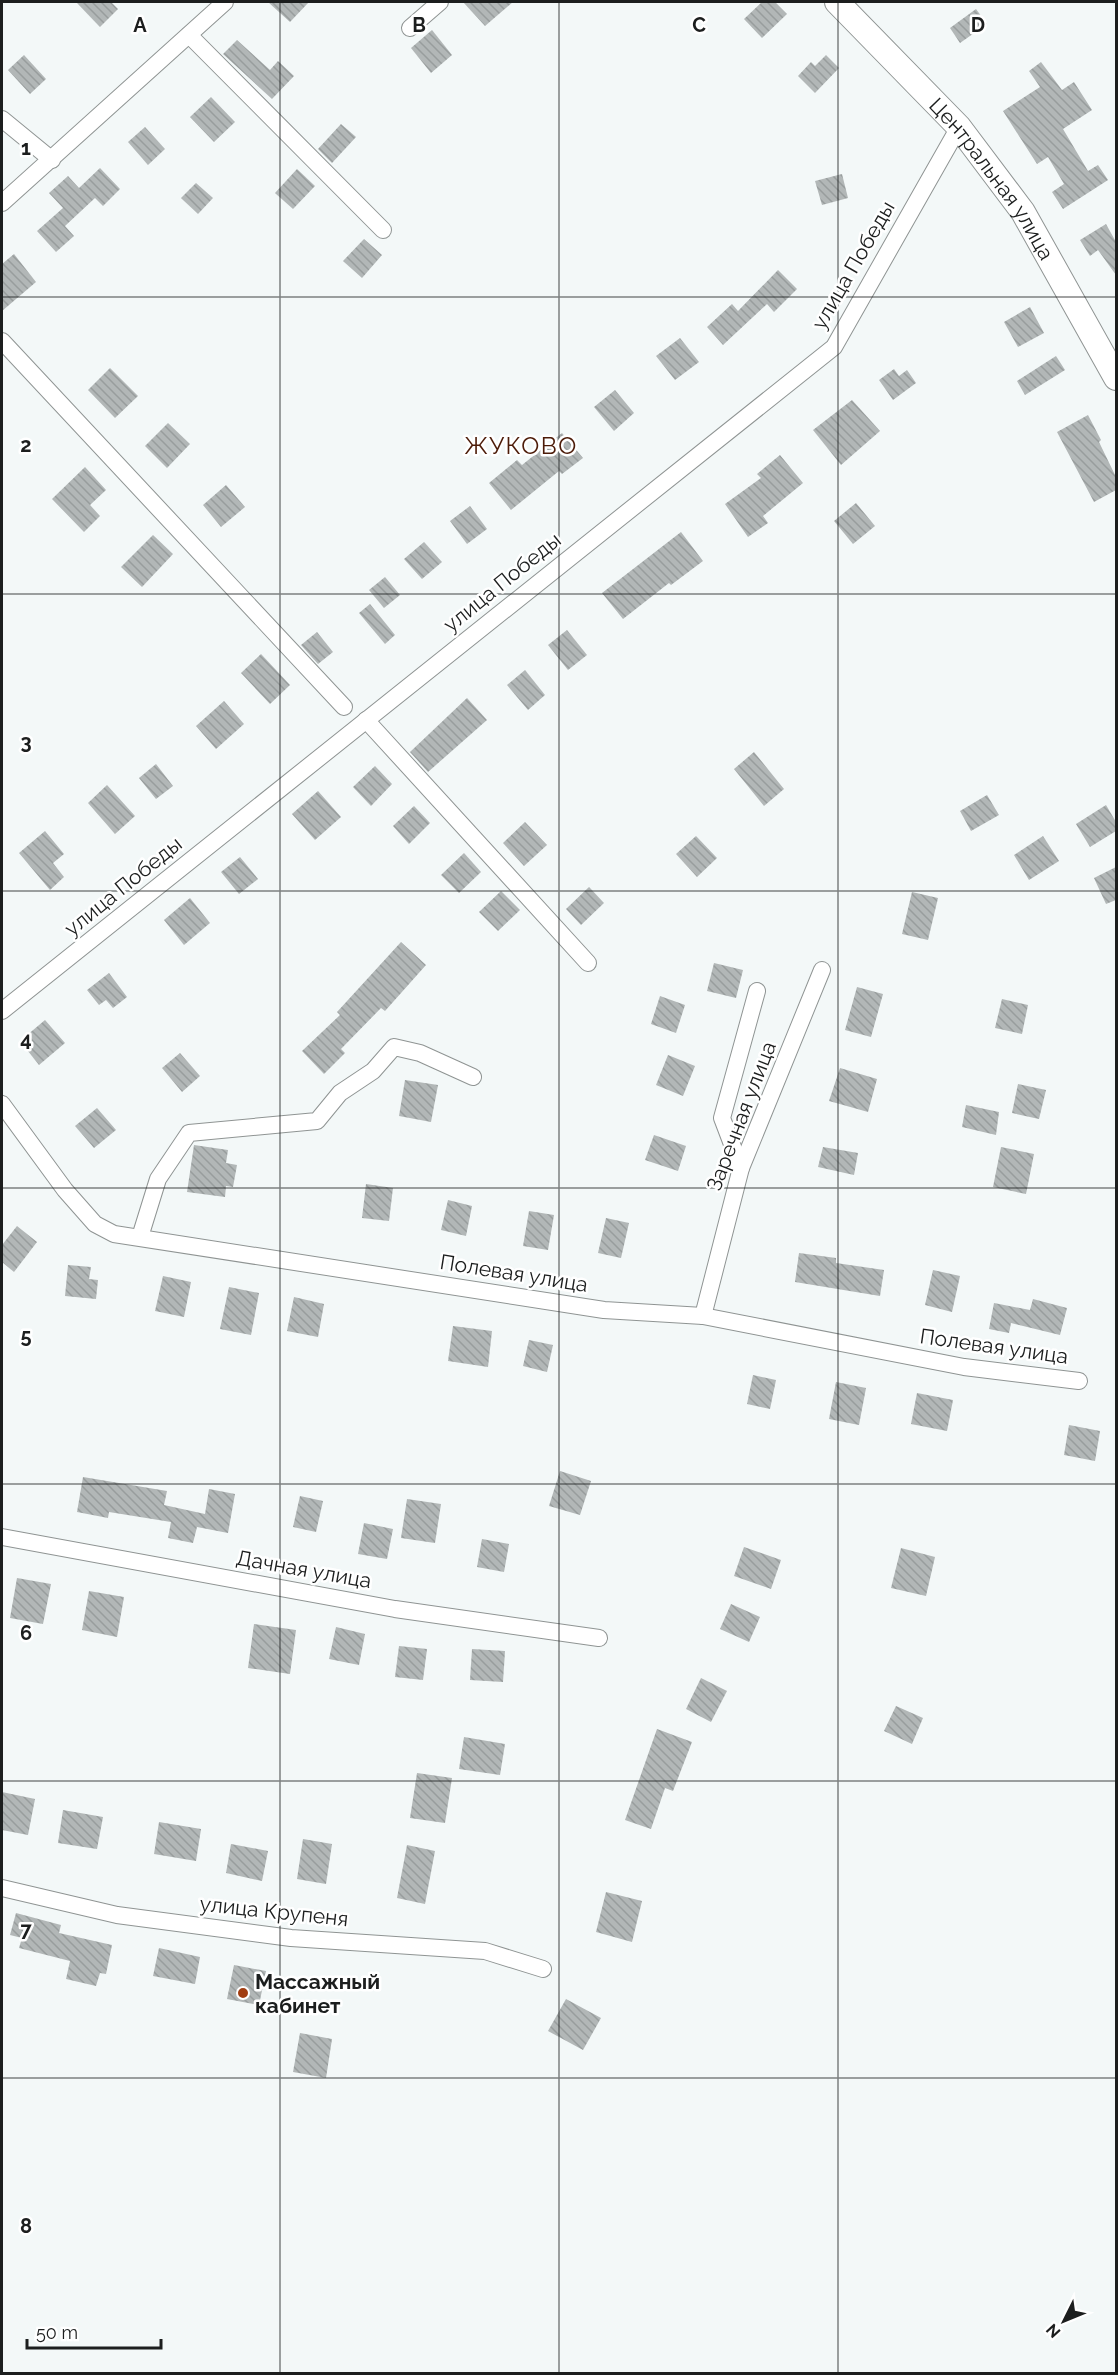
<svg xmlns="http://www.w3.org/2000/svg" width="1118" height="2375" viewBox="0 0 1118 2375" font-family="Raleway,sans-serif">
	<style>
		.building { fill: url(#building-back-hatch) }
		.lines { fill: none; stroke-linecap: round; stroke-linejoin: round }
		.street-casing { stroke: #8f9493; stroke-width: 18 }
		.secondary-casing { stroke: #8f9493; stroke-width: 26 }
		.street { stroke: #fff; stroke-width: 16 }
		.secondary { stroke: #fff; stroke-width: 24 }
		.grid { fill: none; stroke: #1c1e1e; stroke-width: 1.5; stroke-opacity: 0.55 }
		.poi-dot { fill: #a13c10; stroke: #fff; stroke-width: 2 }
		.labels { text-anchor: middle; dominant-baseline: central; stroke-width: 5; stroke-linejoin: round; paint-order: stroke }
		.street-label { font-size: 21px; fill: #1c1e1e; stroke: #fff }
		.poi-label { font-size: 21px; font-weight: bold; fill: #1c1e1e; stroke: #fff; text-anchor: start }
		.quarter-label { font-size: 24px; letter-spacing: 1.5px; fill: #4c1b08; stroke: #fff }
		.grid-label { font-size: 20px; text-anchor: middle; font-weight: bold; fill: #1c1e1e; stroke: #fff; stroke-width: 5; stroke-linejoin: round; paint-order: stroke }
	</style>
	<defs>
		<pattern id="building-back-hatch" width="6" height="6" patternUnits="userSpaceOnUse" patternTransform="scale(1.5)"><rect width="6" height="6" fill="#b2b7b7"/><path d="M-1 5l2 2M0 0l6 6M5-1l2 2" fill="none" stroke="#989d9d"/></pattern>
	</defs>
	<rect width="100%" height="100%" fill="#f3f8f8"/>
	<g class="building">
		<polygon points="76,2 111,2 118,9 100,27"/>
		<polygon points="268,2 309,2 290,22"/>
		<polygon points="463,2 513,2 485,26"/>
		<polygon points="762,2 775,2 787,14 762,38 744,19"/>
		<polygon points="976,9 987,24 960,43 950,28"/>
		<polygon points="432,30 452,55 431,73 411,48"/>
		<polygon points="237,40 270,70 278,61 294,76 272,99 223,54"/>
		<polygon points="24,55 46,79 30,94 8,70"/>
		<polygon points="826,55 839,68 815,93 798,76 811,62 815,66"/>
		<polygon points="1041,62 1062,90 1074,82 1092,110 1063,129 1088,171 1098,165 1108,180 1063,209 1052,192 1064,184 1048,157 1037,164 1003,111 1040,87 1029,71"/>
		<polygon points="211,97 235,122 214,142 190,117"/>
		<polygon points="341,124 356,137 332,163 318,149"/>
		<polygon points="145,127 165,149 148,165 128,142"/>
		<polygon points="100,168 120,189 103,206 95,198 65,226 74,236 56,252 37,231 63,208 49,193 68,176 79,188"/>
		<polygon points="297,169 315,186 293,209 275,193"/>
		<polygon points="842,174 848,198 822,205 815,181"/>
		<polygon points="196,183 213,198 198,214 181,198"/>
		<polygon points="1106,224 1116,242 1116,275 1098,250 1090,256 1080,240"/>
		<polygon points="364,239 382,255 362,278 343,261"/>
		<polygon points="14,254 36,282 2,311 2,264"/>
		<polygon points="778,270 797,289 774,312 767,304 723,345 707,327 732,304 738,311"/>
		<polygon points="1030,307 1044,333 1018,347 1004,322"/>
		<polygon points="680,338 699,362 675,380 656,356"/>
		<polygon points="1056,356 1065,370 1025,395 1017,381"/>
		<polygon points="110,368 138,396 115,418 88,390"/>
		<polygon points="894,369 899,376 907,370 916,383 893,400 879,380"/>
		<polygon points="615,390 634,413 614,431 594,407"/>
		<polygon points="852,400 880,431 841,465 813,430"/>
		<polygon points="1088,415 1101,440 1099,442 1116,477 1116,490 1094,502 1057,432"/>
		<polygon points="168,423 190,444 167,468 145,446"/>
		<polygon points="562,433 583,458 562,474 559,471 511,510 489,483 517,460 522,465"/>
		<polygon points="780,455 803,483 763,516 768,523 748,537 725,504 761,478 757,474"/>
		<polygon points="85,467 106,490 90,505 100,516 84,532 52,499"/>
		<polygon points="226,485 245,507 221,527 203,505"/>
		<polygon points="856,503 875,526 853,544 834,521"/>
		<polygon points="470,506 487,529 467,544 450,521"/>
		<polygon points="681,532 703,561 671,585 669,583 623,619 602,593"/>
		<polygon points="153,535 173,554 142,587 121,567"/>
		<polygon points="424,542 442,562 422,579 404,559"/>
		<polygon points="385,577 400,595 384,608 369,590"/>
		<polygon points="370,604 395,635 385,644 359,613"/>
		<polygon points="567,630 587,655 568,670 548,645"/>
		<polygon points="317,632 333,652 318,664 301,645"/>
		<polygon points="261,654 290,685 270,704 241,673"/>
		<polygon points="525,670 545,695 528,710 507,685"/>
		<polygon points="467,698 487,720 428,772 410,752"/>
		<polygon points="224,701 244,724 216,749 196,726"/>
		<polygon points="754,752 784,789 764,806 734,769"/>
		<polygon points="156,764 173,786 156,799 139,778"/>
		<polygon points="375,766 392,784 371,806 353,787"/>
		<polygon points="107,785 135,816 115,834 88,803"/>
		<polygon points="318,791 341,817 315,840 292,814"/>
		<polygon points="987,795 999,815 971,831 960,811"/>
		<polygon points="1106,805 1116,822 1116,831 1090,847 1076,824"/>
		<polygon points="414,806 430,823 409,844 393,826"/>
		<polygon points="525,822 547,845 524,866 503,843"/>
		<polygon points="45,831 64,854 53,863 64,877 50,890 19,853"/>
		<polygon points="696,836 717,858 697,877 676,854"/>
		<polygon points="1043,836 1059,861 1029,880 1014,855"/>
		<polygon points="464,853 481,872 459,893 441,875"/>
		<polygon points="240,857 258,879 239,894 221,872"/>
		<polygon points="1116,867 1116,900 1106,904 1094,878"/>
		<polygon points="589,887 604,903 581,925 566,909"/>
		<polygon points="501,891 520,910 498,931 479,912"/>
		<polygon points="912,892 938,898 928,940 902,934"/>
		<polygon points="190,898 210,923 184,945 164,920"/>
		<polygon points="401,942 426,965 385,1011 381,1008 341,1049 345,1053 324,1074 302,1051 340,1015 337,1012"/>
		<polygon points="714,963 743,970 736,998 707,991"/>
		<polygon points="109,973 127,997 113,1008 106,1000 99,1005 87,990"/>
		<polygon points="857,987 883,994 871,1037 845,1030"/>
		<polygon points="660,996 685,1005 676,1033 651,1024"/>
		<polygon points="1002,999 1028,1005 1022,1034 995,1028"/>
		<polygon points="45,1020 65,1043 39,1065 20,1041"/>
		<polygon points="180,1053 200,1076 182,1092 162,1068"/>
		<polygon points="668,1055 695,1066 683,1096 656,1085"/>
		<polygon points="840,1068 877,1079 868,1112 829,1101"/>
		<polygon points="405,1080 438,1085 431,1122 399,1116"/>
		<polygon points="1018,1084 1046,1090 1039,1119 1012,1113"/>
		<polygon points="966,1105 999,1112 996,1135 962,1127"/>
		<polygon points="97,1108 116,1130 94,1148 75,1126"/>
		<polygon points="654,1135 686,1146 678,1171 645,1160"/>
		<polygon points="194,1145 228,1150 226,1163 237,1165 233,1187 226,1186 225,1197 187,1192"/>
		<polygon points="823,1147 858,1153 854,1175 818,1167"/>
		<polygon points="1001,1147 1034,1154 1026,1194 993,1187"/>
		<polygon points="366,1184 393,1188 389,1221 362,1218"/>
		<polygon points="448,1200 472,1206 466,1236 441,1230"/>
		<polygon points="529,1211 554,1215 548,1250 523,1246"/>
		<polygon points="606,1218 629,1223 621,1258 598,1253"/>
		<polygon points="17,1226 37,1242 14,1272 2,1262 2,1245"/>
		<polygon points="799,1253 836,1258 836,1263 884,1270 880,1296 795,1282"/>
		<polygon points="68,1265 91,1267 89,1279 98,1280 96,1299 65,1296"/>
		<polygon points="933,1270 960,1276 952,1312 925,1305"/>
		<polygon points="163,1276 191,1282 184,1317 155,1311"/>
		<polygon points="229,1287 259,1293 251,1335 220,1329"/>
		<polygon points="294,1297 324,1304 318,1337 287,1331"/>
		<polygon points="1033,1299 1067,1308 1060,1335 1011,1323 1009,1333 989,1329 994,1303 1030,1310"/>
		<polygon points="453,1326 492,1331 488,1367 448,1361"/>
		<polygon points="529,1340 553,1345 547,1372 523,1366"/>
		<polygon points="753,1375 776,1380 770,1409 747,1404"/>
		<polygon points="836,1382 866,1388 859,1425 829,1419"/>
		<polygon points="917,1393 953,1400 947,1431 911,1424"/>
		<polygon points="1069,1425 1100,1431 1095,1461 1064,1455"/>
		<polygon points="560,1471 591,1481 580,1515 549,1506"/>
		<polygon points="83,1477 167,1491 164,1505 205,1514 209,1489 235,1494 228,1533 197,1527 193,1543 168,1538 171,1522 109,1512 108,1518 77,1512"/>
		<polygon points="300,1496 323,1501 316,1532 293,1527"/>
		<polygon points="407,1499 441,1504 435,1543 401,1538"/>
		<polygon points="364,1523 393,1529 387,1559 358,1554"/>
		<polygon points="482,1539 509,1544 504,1572 477,1567"/>
		<polygon points="744,1547 781,1560 771,1589 734,1576"/>
		<polygon points="901,1548 935,1557 926,1596 891,1588"/>
		<polygon points="17,1578 51,1584 43,1624 10,1618"/>
		<polygon points="89,1591 124,1597 117,1637 82,1630"/>
		<polygon points="731,1604 760,1617 749,1642 720,1629"/>
		<polygon points="254,1624 296,1630 290,1674 248,1668"/>
		<polygon points="336,1627 365,1634 359,1665 329,1659"/>
		<polygon points="399,1646 427,1649 423,1680 395,1677"/>
		<polygon points="472,1649 505,1651 503,1682 470,1680"/>
		<polygon points="701,1678 727,1691 711,1722 686,1709"/>
		<polygon points="896,1706 923,1718 912,1744 884,1731"/>
		<polygon points="657,1729 692,1742 673,1791 665,1788 651,1829 625,1820"/>
		<polygon points="464,1737 505,1744 500,1775 459,1769"/>
		<polygon points="417,1773 452,1778 445,1823 410,1818"/>
		<polygon points="2,1792 35,1799 28,1835 2,1830"/>
		<polygon points="63,1810 103,1817 97,1849 58,1843"/>
		<polygon points="159,1822 201,1829 196,1861 154,1854"/>
		<polygon points="303,1839 332,1844 326,1884 297,1879"/>
		<polygon points="231,1844 268,1851 262,1881 226,1873"/>
		<polygon points="407,1845 435,1851 425,1904 397,1898"/>
		<polygon points="606,1892 642,1901 632,1942 596,1932"/>
		<polygon points="16,1913 61,1925 59,1933 112,1945 106,1974 100,1973 96,1986 66,1979 70,1961 19,1948 22,1938 10,1935"/>
		<polygon points="159,1948 200,1957 195,1984 153,1976"/>
		<polygon points="234,1965 266,1971 259,2005 227,1999"/>
		<polygon points="566,1999 601,2018 583,2050 548,2031"/>
		<polygon points="300,2033 332,2039 326,2078 293,2072"/>
	</g>
	<g class="lines">
		<g class="street-casing">
			<g id="street">
				<polyline points="410,28 440,2"/>
				<polyline points="189,35 383,230"/>
				<polyline points="2,119 52,160"/>
				<polyline points="2,203 225,2"/>
				<polyline points="2,341 344,707"/>
				<polyline points="366,720 588,963"/>
				<polyline points="2,1011 834,347 959,127"/>
				<polyline points="2,1104 65,1190 95,1224 114,1234 604,1310 703,1316 964,1367 1079,1381"/>
				<polyline points="741,1168 722,1118 757,991"/>
				<polyline points="140,1237 158,1179 189,1133 317,1121 340,1093 373,1071 394,1047 420,1053 473,1077"/>
				<polyline points="703,1316 741,1168 822,970"/>
				<polyline points="2,1537 395,1609 599,1638"/>
				<polyline points="2,1888 117,1915 291,1938 485,1951 543,1969"/>
			</g>
		</g>
		<g class="secondary-casing">
			<g id="secondary">
				<path id="s1" d="M837 2 959 127 1023 212 1116 378"/>
			</g>
		</g>
		<use href="#street" class="street"/>
		<use href="#secondary" class="secondary"/>
	</g>
	<path class="grid" d="M280 2V2374M559 2V2374M838 2V2374M2 297H1116M2 594H1116M2 891H1116M2 1188H1116M2 1484H1116M2 1781H1116M2 2078H1116"/>
	<circle class="poi-dot" cx="243" cy="1993" r="6"/>
	<g class="labels">
		<g class="street-label">
			<text stroke="none"><textPath href="#s1" startOffset="236">Центральная улица</textPath></text>
			<text transform="translate(853 265) rotate(-60)">улица Победы</text>
			<text transform="translate(502 582) rotate(-39)">улица Победы</text>
			<text transform="translate(123 886) rotate(-39)">улица Победы</text>
			<text transform="translate(741 1116) rotate(-69)">Заречная улица</text>
			<text transform="translate(514 1273) rotate(9)">Полевая улица</text>
			<text transform="translate(994 1346) rotate(8)">Полевая улица</text>
			<text transform="translate(304 1569) rotate(10)">Дачная улица</text>
			<text transform="translate(274 1911) rotate(6)">улица Крупеня</text>
		</g>
		<g class="poi-label">
			<text x="255" y="1981">Массажный<tspan x="255" dy="24">кабинет</tspan></text>
		</g>
		<g class="quarter-label">
			<text x="521" y="445">ЖУКОВО</text>
		</g>
	</g>
	<g class="grid-label">
		<text x="140" y="32">A</text>
		<text x="419" y="32">B</text>
		<text x="699" y="32">C</text>
		<text x="978" y="32">D</text>
		<text x="26" y="155">1</text>
		<text x="26" y="452">2</text>
		<text x="26" y="749">3</text>
		<text x="26" y="1046">4</text>
		<text x="26" y="1343">5</text>
		<text x="26" y="1640">6</text>
		<text x="26" y="1937">7</text>
		<text x="26" y="2233">8</text>
	</g>
	<rect width="1118" height="2375" fill="none" stroke="#1c1e1e" stroke-width="6"/>
	<g transform="translate(1064 2321) rotate(227)" stroke="#ffffff" stroke-width="4.5" paint-order="stroke">
	<path d="M0-4.5L10 22L0 15L-10 22Z" fill="#1c1e1e"/>
	<text y="-9" font-size="16" font-weight="bold" text-anchor="middle" fill="#1c1e1e">N</text>
	</g>
	<path d="M27 2339v9h134v-9" fill="none" stroke="#1c1e1e" stroke-width="3"/>
	<text x="36" y="2339" font-size="18" fill="#1c1e1e" stroke="#ffffff" stroke-width="4.5" paint-order="stroke">50 m</text>
</svg>
